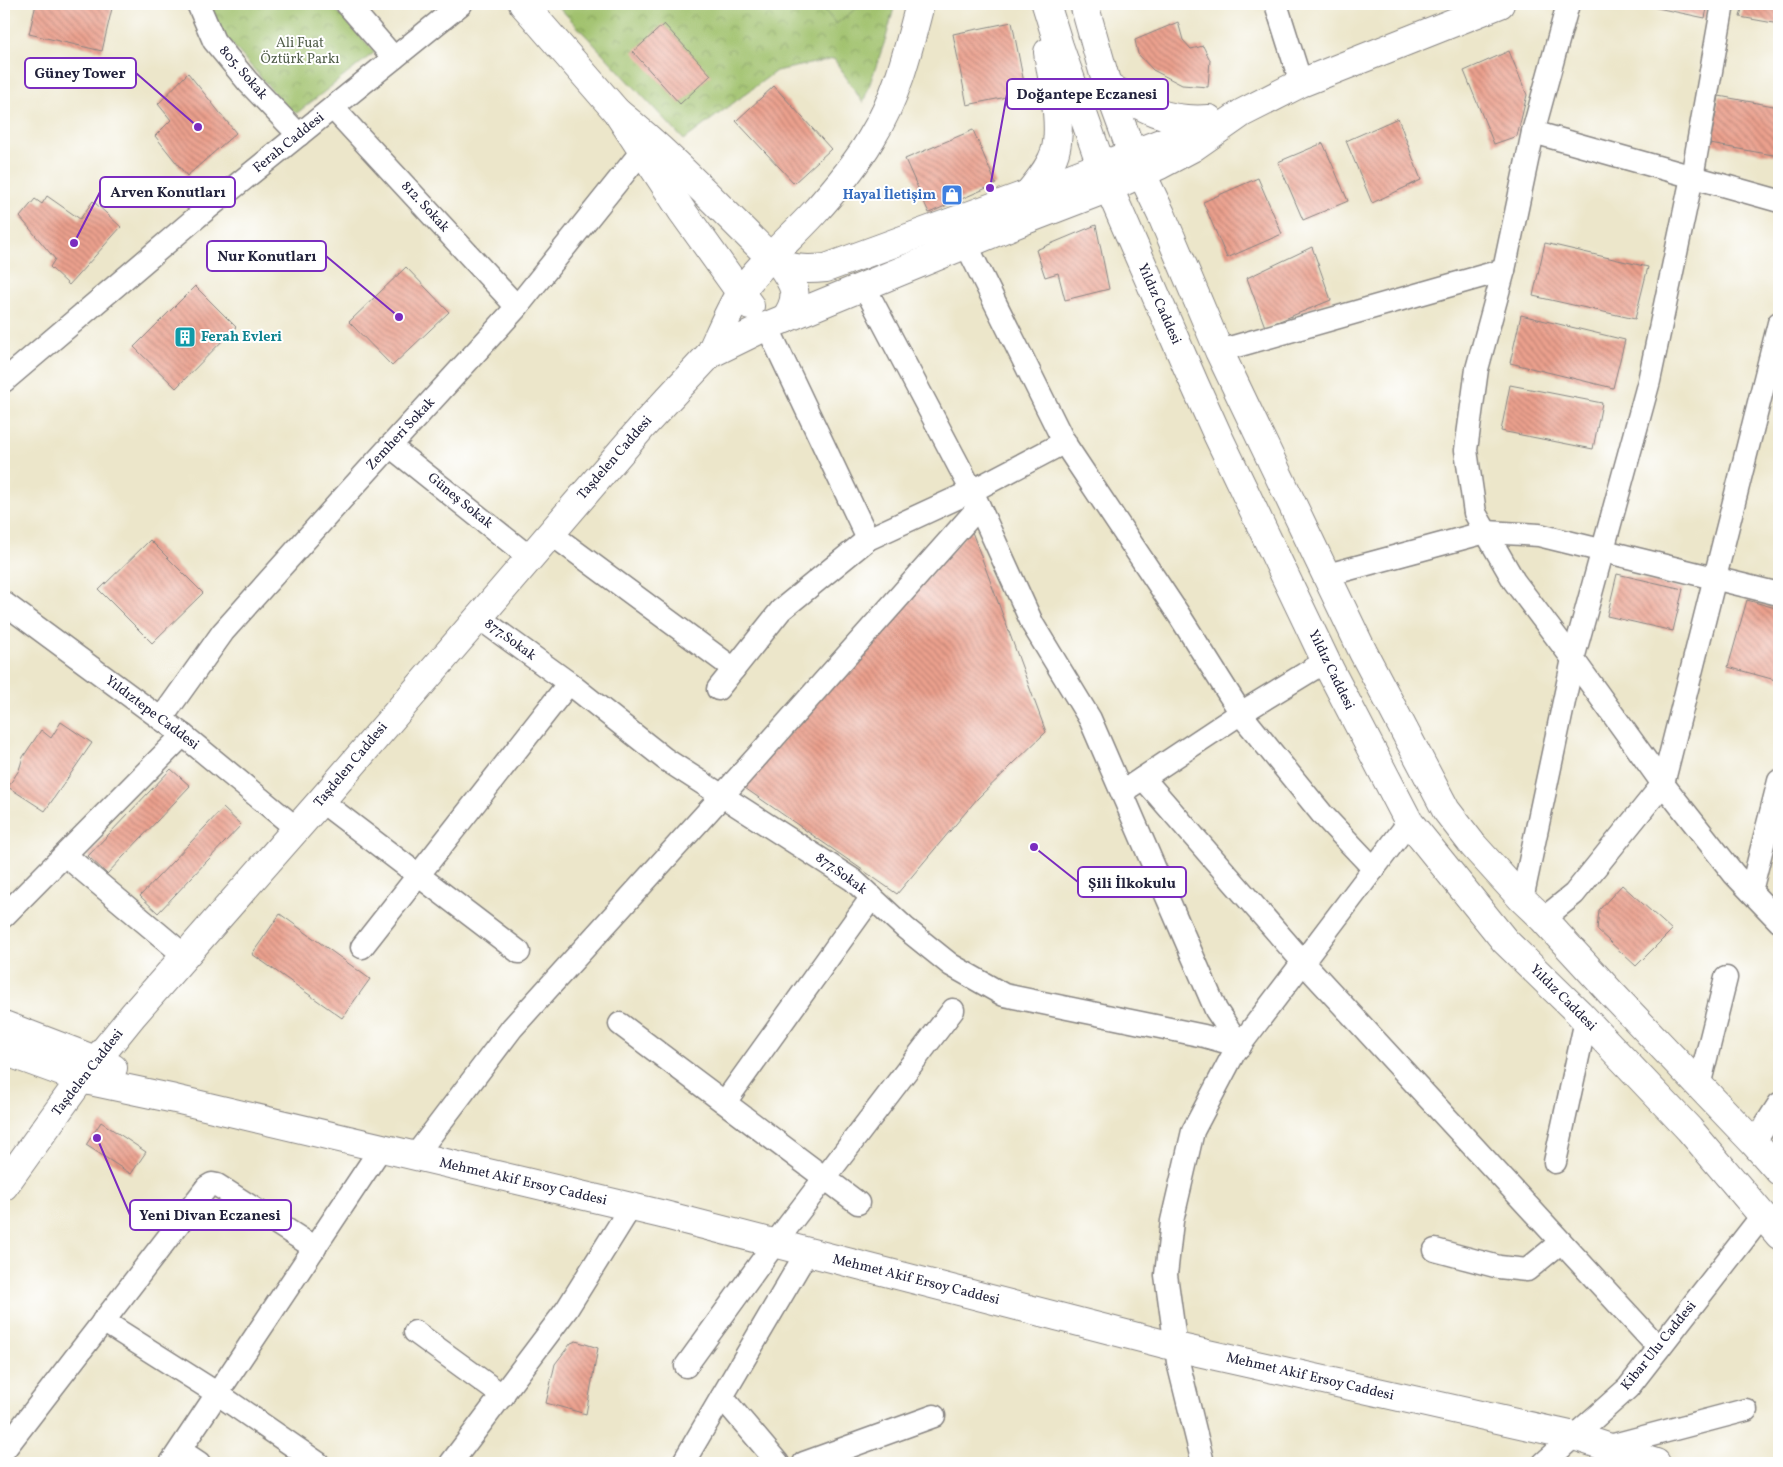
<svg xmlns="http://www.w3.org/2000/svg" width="1783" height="1467" viewBox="0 0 1783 1467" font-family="Vollkorn,serif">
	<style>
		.park { fill: url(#park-crowns); stroke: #607152 }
		.pitch { fill: #9ec069; stroke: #607152 }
		.building { fill: url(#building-back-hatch) }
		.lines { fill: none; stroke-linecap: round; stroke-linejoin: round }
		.minor-casing { stroke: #878482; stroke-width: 25 }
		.major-casing { stroke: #878482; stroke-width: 30 }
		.minor { stroke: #fff; stroke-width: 22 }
		.major { stroke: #fff; stroke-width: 28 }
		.labels { text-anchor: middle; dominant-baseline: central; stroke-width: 4; stroke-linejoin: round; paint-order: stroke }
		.park-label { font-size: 14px; fill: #54614d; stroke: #fff }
		.street-label { font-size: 14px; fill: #22223b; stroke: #fff }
		.shop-label { font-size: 14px; font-weight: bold; fill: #366cbe; stroke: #fff; text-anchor: end }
		.culture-label { font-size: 14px; font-weight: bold; fill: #0d838f; stroke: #fff; text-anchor: start }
		.leader { fill: none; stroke: #7b2cbf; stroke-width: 2 }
		.callout-dot { fill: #7b2cbf; stroke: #fff; stroke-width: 2 }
		.callout { fill: #fff; stroke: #7b2cbf; stroke-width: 2 }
		.callout-label { font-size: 15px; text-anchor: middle; font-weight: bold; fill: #22223b }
	</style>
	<defs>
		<pattern id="park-crowns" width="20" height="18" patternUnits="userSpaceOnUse" patternTransform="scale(1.25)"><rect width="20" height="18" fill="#9ec069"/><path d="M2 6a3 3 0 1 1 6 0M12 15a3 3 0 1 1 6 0" fill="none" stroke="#809c58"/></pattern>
		<pattern id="building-back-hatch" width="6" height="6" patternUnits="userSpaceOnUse" patternTransform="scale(1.25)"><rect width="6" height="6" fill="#eba08d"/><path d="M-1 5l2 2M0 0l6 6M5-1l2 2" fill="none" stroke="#be8274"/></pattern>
	</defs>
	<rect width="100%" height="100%" fill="#fff"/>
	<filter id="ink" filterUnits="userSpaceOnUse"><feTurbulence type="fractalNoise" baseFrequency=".02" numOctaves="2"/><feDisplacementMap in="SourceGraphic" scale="10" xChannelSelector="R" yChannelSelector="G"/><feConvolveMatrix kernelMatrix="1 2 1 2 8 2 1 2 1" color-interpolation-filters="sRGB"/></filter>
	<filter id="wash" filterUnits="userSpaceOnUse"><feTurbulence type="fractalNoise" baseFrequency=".0096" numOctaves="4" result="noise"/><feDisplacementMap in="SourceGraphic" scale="20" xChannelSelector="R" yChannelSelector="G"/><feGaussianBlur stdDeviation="1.12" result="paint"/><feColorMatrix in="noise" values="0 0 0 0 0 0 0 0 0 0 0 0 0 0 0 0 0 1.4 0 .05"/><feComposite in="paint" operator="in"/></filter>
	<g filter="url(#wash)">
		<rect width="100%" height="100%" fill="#ece6ca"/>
		<g class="park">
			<polygon points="205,4 330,4 375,52 297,113 288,109 212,21"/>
			<polygon points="556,4 895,4 886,38 863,103 834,59 776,71 684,140"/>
		</g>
		<polygon class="pitch" points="820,4 862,4 836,24"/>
		<g id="blocks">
			<g class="building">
				<polygon points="36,4 113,4 102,51 29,34"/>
				<polygon points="1638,4 1708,4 1705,18"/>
				<polygon points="1743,4 1779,4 1779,24 1740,17"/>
				<polygon points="1012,22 1026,93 967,105 953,34"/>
				<polygon points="1178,22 1183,40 1191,49 1203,46 1210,60 1208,87 1182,85 1153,70 1138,54 1135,40"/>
				<polygon points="664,24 711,75 680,104 633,52"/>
				<polygon points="1509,51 1527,95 1517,136 1494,144 1464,71"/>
				<polygon points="188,73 236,133 187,176 155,136 171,120 158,104"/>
				<polygon points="774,86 831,149 794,183 736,121"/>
				<polygon points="1719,96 1779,107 1779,156 1710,144"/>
				<polygon points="1398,118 1421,180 1372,203 1346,141"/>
				<polygon points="973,130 996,184 929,213 905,159"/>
				<polygon points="1323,143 1348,201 1303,220 1278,162"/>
				<polygon points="1258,178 1282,234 1227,258 1203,202"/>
				<polygon points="47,196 80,219 93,201 121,227 69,285 50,267 55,259 20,217 35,199 42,204"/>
				<polygon points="1096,225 1109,289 1065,300 1058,273 1045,277 1036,250"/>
				<polygon points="1545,243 1648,267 1635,319 1533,296"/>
				<polygon points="1312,247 1331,300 1265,327 1247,278"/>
				<polygon points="406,267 449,312 392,366 349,322"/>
				<polygon points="195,286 236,327 176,388 134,347"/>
				<polygon points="1521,315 1625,340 1613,388 1510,363"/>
				<polygon points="1510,385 1602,403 1593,449 1501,431"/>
				<polygon points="971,529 1046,732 977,799 897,894 742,786"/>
				<polygon points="150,540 203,593 152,643 99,590"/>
				<polygon points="1617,574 1683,589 1673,631 1607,616"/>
				<polygon points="1747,600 1779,609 1779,681 1728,667"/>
				<polygon points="61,722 92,743 45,811 8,787 19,770 23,757 41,730 51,738"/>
				<polygon points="171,769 190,786 107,874 88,856"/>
				<polygon points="223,808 241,825 158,913 140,896"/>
				<polygon points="1622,885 1672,930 1636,966 1597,930 1599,910"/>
				<polygon points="280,914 370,979 342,1018 252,954"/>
				<polygon points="101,1122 146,1152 131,1174 86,1145"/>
				<polygon points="576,1341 598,1348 586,1414 546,1403 555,1364 571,1343"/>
			</g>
		</g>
	</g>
	<g filter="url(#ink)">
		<use href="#blocks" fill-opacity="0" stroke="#878482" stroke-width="1"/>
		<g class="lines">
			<g class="minor-casing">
				<g id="minor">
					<polyline points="198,4 214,41 248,82 299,135"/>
					<polyline points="347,4 394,58"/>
					<polyline points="1276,4 1301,83"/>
					<polyline points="1568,4 1533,132 1504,270 1477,369 1466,450 1475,513 1514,581 1573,659 1663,784 1734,874 1779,921"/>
					<polyline points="333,108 517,307"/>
					<polyline points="1533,132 1779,201"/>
					<polyline points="966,244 1065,444 1179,615 1244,718 1322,814 1374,869"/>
					<polyline points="864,286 972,491 1033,625 1090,719 1216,1010 1240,1046"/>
					<polyline points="767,326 868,539"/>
					<polyline points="1219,351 1504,270"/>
					<polyline points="4,381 197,217 461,4"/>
					<polyline points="390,446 529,557"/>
					<polyline points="550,533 734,669"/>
					<polyline points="1327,575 1486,532 1539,535 1779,594"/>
					<polyline points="4,603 183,735 297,829"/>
					<polyline points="478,617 569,683 665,759 853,880 905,928 951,965 1004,995 1204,1036 1240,1046"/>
					<polyline points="718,689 781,610 868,539 972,491 1065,442"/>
					<polyline points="161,719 223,632 342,499 517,307 642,151"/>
					<polyline points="1143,778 1303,962 1659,1348"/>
					<polyline points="1131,786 1241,713 1326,661"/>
					<polyline points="321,801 519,952"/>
					<polyline points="65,855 185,956"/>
					<polyline points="1751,891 1779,781"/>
					<polyline points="1522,899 1573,659 1649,381 1692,177 1723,4"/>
					<polyline points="4,916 183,735"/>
					<polyline points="1543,919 1574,894 1663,784 1779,323"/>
					<polyline points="362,947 569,683"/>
					<polyline points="620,1024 858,1203"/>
					<polyline points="1699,1086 1726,978"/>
					<polyline points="725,1102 872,897"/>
					<polyline points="1754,1143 1779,1104"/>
					<polyline points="415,1156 512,1028 722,796 979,507"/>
					<polyline points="1555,1162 1586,1020"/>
					<polyline points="1435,1250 1499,1267 1527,1270 1561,1242"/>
					<polyline points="103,1321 218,1394 318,1463"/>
					<polyline points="415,1332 503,1396"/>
					<polyline points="686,1366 775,1243 953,1010"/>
					<polyline points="722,1397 778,1463"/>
					<polyline points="1606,1447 1746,1410"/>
					<polyline points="4,1450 207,1187 212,1184 217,1185 315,1248"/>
					<polyline points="181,1451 199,1463"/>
					<polyline points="171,1463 381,1148"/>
					<polyline points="451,1463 567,1309 630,1208"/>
					<polyline points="683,1463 807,1252"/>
					<polyline points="804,1463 934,1416"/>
					<polyline points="1203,1463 1178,1362 1166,1275 1172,1221 1193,1131 1234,1053 1409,822"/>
					<polyline points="1544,1463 1628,1388 1762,1216"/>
				</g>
			</g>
			<g class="major-casing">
				<g id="major">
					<polyline points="523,4 617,112 682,211 750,306"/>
					<path d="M920 4C908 51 897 97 871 139 855 166 834 191 813 214 789 240 760 264 740 293 729 310 719 335 710 354L767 326 1023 221 1109 188 1160 165 1192 148 1242 113 1301 83 1500 4"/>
					<polyline points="1046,4 1059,46 1109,188 1195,385 1218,436 1331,672 1409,822 1505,941 1579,1013 1689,1129 1779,1235"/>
					<polyline points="1084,4 1107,85 1132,153 1162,216 1219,351 1363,652 1446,810 1473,845 1522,899 1543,919 1612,994 1754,1143 1779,1171"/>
					<path d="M1107 85C1144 109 1164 122 1209 119"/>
					<path d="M617 112C672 156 720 208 770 257 788 270 804 270 826 268L1028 194 1197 129"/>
					<path d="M1028 194C1038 181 1050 168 1055 152 1063 126 1052 80 1048 52"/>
					<path d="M780 264C795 285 801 296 785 319"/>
					<polyline points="4,1025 98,1061 113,1068"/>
					<polyline points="4,1051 81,1079 175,1099 661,1214 1176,1347 1574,1436 1656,1463"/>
					<polyline points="4,1186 81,1079 133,1015 321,801 643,426 710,354"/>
				</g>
			</g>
			<use href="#minor" class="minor"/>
			<use href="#major" class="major"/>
		</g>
	</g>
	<defs>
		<g id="shop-square" transform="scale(1.125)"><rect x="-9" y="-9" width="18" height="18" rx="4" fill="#3f7fe0" stroke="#fff"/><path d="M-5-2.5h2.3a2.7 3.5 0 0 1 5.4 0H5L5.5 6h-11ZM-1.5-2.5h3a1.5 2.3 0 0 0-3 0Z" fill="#fff"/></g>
		<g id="building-square" transform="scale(1.125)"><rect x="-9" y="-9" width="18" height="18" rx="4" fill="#0f9aa8" stroke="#fff"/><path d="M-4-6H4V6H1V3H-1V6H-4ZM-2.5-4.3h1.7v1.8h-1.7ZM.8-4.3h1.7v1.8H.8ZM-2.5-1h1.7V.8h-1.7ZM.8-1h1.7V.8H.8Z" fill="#fff"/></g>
	</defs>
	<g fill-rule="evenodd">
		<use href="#shop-square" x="952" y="195"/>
		<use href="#building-square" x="185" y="337"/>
	</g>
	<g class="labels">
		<g class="park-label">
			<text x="300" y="43">Ali Fuat<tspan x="300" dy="16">Öztürk Parkı</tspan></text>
		</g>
		<g class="street-label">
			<text transform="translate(243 73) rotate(49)">805. Sokak</text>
			<text transform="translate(289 143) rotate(-39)">Ferah Caddesi</text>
			<text transform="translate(425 207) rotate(47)">812. Sokak</text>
			<text transform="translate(1159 304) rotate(66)">Yıldız Caddesi</text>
			<text transform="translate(401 434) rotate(-47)">Zemheri Sokak</text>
			<text transform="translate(615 458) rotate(-49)">Taşdelen Caddesi</text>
			<text transform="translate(460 501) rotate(39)">Güneş Sokak</text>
			<text transform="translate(510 640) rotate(36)">877.Sokak</text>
			<text transform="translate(1331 670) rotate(64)">Yıldız Caddesi</text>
			<text transform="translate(152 713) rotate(37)">Yıldıztepe Caddesi</text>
			<text transform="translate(351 765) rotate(-50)">Taşdelen Caddesi</text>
			<text transform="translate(841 874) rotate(36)">877.Sokak</text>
			<text transform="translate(1563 998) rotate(45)">Yıldız Caddesi</text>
			<text transform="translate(88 1073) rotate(-52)">Taşdelen Caddesi</text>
			<text transform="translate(523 1182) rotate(13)">Mehmet Akif Ersoy Caddesi</text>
			<text transform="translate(916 1280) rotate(14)">Mehmet Akif Ersoy Caddesi</text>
			<text transform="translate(1659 1346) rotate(-51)">Kibar Ulu Caddesi</text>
			<text transform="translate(1310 1377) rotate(13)">Mehmet Akif Ersoy Caddesi</text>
		</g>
		<g class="shop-label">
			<text x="936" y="195">Hayal İletişim</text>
		</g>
		<g class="culture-label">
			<text x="201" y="337">Ferah Evleri</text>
		</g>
	</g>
	<path class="leader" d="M198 127L136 73M990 188L1007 94M74 243L100 192M399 317L326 256M1034 847L1078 882M97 1138L130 1215"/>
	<g class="callout-dot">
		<circle cx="198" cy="127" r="5"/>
		<circle cx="990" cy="188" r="5"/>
		<circle cx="74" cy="243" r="5"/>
		<circle cx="399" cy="317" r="5"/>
		<circle cx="1034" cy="847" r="5"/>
		<circle cx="97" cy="1138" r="5"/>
	</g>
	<g class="callout">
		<rect x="25" y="58" width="111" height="30" rx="5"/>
		<rect x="1007" y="79" width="161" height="30" rx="5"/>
		<rect x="100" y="177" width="135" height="30" rx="5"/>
		<rect x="207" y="241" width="119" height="30" rx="5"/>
		<rect x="1078" y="867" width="108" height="30" rx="5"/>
		<rect x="130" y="1200" width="161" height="30" rx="5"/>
	</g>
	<g class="callout-label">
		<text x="80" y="78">Güney Tower</text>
		<text x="1087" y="99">Doğantepe Eczanesi</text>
		<text x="168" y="197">Arven Konutları</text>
		<text x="267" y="261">Nur Konutları</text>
		<text x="1132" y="888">Şili İlkokulu</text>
		<text x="210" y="1220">Yeni Divan Eczanesi</text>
	</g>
	<rect width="1783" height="1467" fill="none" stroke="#fff" stroke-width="20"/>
</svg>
